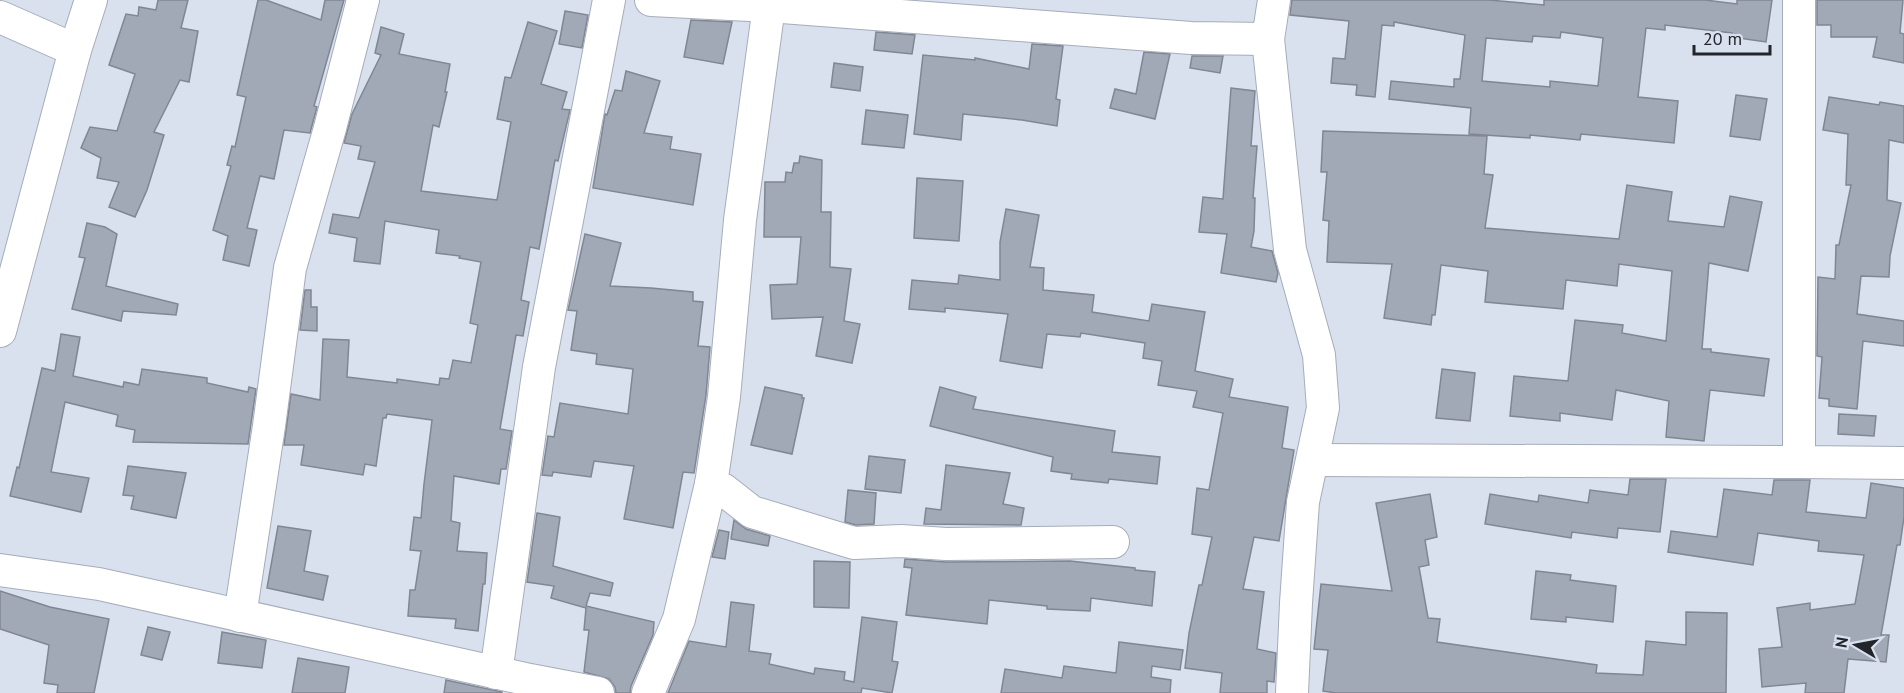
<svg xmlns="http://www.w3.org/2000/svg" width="1904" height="693" viewBox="0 0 1904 693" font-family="'PT Sans',sans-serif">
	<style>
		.building { fill: #a1a8b6; stroke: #808793; stroke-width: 1.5; fill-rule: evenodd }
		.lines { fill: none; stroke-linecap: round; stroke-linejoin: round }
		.minor-casing { stroke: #a5acba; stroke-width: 34 }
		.minor { stroke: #fff; stroke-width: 32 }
	</style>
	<rect width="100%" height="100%" fill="#d9e1ef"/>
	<g class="building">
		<polygon points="158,0 188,0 181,28 198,31 189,82 180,80 154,132 164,135 147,190 135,217 109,207 119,182 97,178 101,158 81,148 90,127 117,131 135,74 109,65 126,14 138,16 139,7 156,10"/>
		<polygon points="258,0 266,0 321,20 325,0 344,0 314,106 317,107 310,133 284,130 274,179 260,176 247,228 257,230 249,266 223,260 228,236 213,230 231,166 227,165 232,146 235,147 246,97 237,95"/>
		<path d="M1292 0H1489L1544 5V0H1705L1737 4V0H1772L1766 42 1732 37V33L1665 25V30L1646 28 1638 97 1678 101 1674 143 1581 134 1580 140 1530 135V138L1469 134 1471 108 1389 99 1391 81 1454 87V79H1460L1465 35 1394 22V26L1382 25 1375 97 1356 95 1357 85 1331 83 1333 58 1345 59 1349 21 1290 15ZM1561 32 1603 38 1598 86 1550 81V87L1482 81 1486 38 1532 42 1533 36 1560 38Z"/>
		<polygon points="1817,0 1903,0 1900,33 1904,34 1904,63 1873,57 1877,37 1831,37 1831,25 1817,25"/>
		<polygon points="565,11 588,15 582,48 559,44"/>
		<polygon points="691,20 732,22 723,64 684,57"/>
		<polygon points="528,22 557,31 541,84 567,92 562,109 570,110 558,161 555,160 539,249 530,247 521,300 529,302 523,336 516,335 500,429 512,431 506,469 501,469 499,484 454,476 451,521 460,523 457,551 487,553 485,584 483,584 478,631 455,628 456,619 408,616 410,590 415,590 421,551 410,550 414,517 421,518 424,484 432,420 387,414 386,418 383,418 376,466 365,464 363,475 301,465 304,445 284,445 291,394 320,400 323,339 349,340 347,377 397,383 397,379 439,385 440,378 449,379 453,360 471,363 478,325 470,323 481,262 459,258 460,256 436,253 439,230 385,221 380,264 354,261 357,238 329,233 333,214 359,218 375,162 358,159 361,146 344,143 352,114 381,55 375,53 381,27 404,34 399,54 450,64 445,92 447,92 439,127 433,125 421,191 497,200 511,122 497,119 505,77 511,78"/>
		<polygon points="876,32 915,35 912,54 874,50"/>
		<polygon points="1032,44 1063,46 1056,99 1060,100 1057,126 1022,120 963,114 961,140 914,134 923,55 975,60 975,58 1029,69"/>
		<polygon points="1144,52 1170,54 1155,119 1110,108 1115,89 1136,94"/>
		<polygon points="1192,56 1223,56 1220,73 1190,68"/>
		<polygon points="834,63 863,67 860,91 831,87"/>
		<polygon points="626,71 660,81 644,133 672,137 670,149 701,154 693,205 593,188 605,114 607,115 615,90 622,91"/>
		<polygon points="1231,88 1255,91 1251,146 1257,146 1253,198 1255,198 1254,231 1251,247 1272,251 1278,273 1276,282 1221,273 1227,234 1199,232 1203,197 1223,199"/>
		<polygon points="1736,95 1767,99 1760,140 1730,136"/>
		<polygon points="1829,97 1879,105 1880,102 1904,106 1904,143 1889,140 1887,200 1901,203 1890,256 1889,277 1861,276 1857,314 1904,321 1904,346 1863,341 1857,409 1829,406 1829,399 1819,398 1822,357 1817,356 1818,277 1835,279 1836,245 1839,245 1851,185 1846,185 1848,134 1823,130"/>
		<polygon points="866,110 908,115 904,148 862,144"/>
		<polygon points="1323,131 1487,136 1484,174 1493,175 1485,228 1619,239 1627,185 1672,192 1668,221 1724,227 1730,196 1762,202 1748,271 1709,263 1702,349 1711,349 1711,352 1769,359 1764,396 1710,390 1704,441 1666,437 1669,401 1616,390 1612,420 1560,413 1560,421 1510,416 1514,376 1568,381 1575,320 1623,325 1622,333 1666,341 1672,271 1619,264 1617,286 1566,280 1563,309 1485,302 1488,271 1441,265 1435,315 1432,315 1431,325 1384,318 1392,264 1327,262 1329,221 1323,220 1327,172 1321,172"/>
		<polygon points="800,156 822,160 821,212 831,212 830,267 851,269 844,321 860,324 852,363 816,356 823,317 772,319 770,285 797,284 801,237 764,237 765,182 785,182 786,172 792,173 794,163 799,163"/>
		<polygon points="917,178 963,181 959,241 914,238"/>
		<polygon points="1006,209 1039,215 1030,267 1044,268 1043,290 1094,295 1092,312 1149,321 1152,304 1205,312 1195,371 1233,379 1229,397 1288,407 1282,448 1294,450 1279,541 1254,537 1243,589 1264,592 1257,649 1276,653 1274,682 1267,681 1267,693 1220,693 1222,673 1185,668 1189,633 1199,585 1202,585 1212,537 1192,534 1197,488 1209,490 1223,413 1193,407 1197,391 1158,385 1162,361 1143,358 1145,343 1081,333 1080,337 1047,334 1042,368 1000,361 1008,314 945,308 945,312 909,309 912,280 958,284 959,275 1000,280 1000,242"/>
		<polygon points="87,223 105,227 117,234 106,286 178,304 176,315 123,311 121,321 72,309 85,258 79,257"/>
		<polygon points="585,234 621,243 610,286 651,288 693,292 693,301 703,302 698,346 710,347 706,395 694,473 683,472 673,528 624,519 634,466 594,461 591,477 553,472 552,476 542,475 548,436 554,437 560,403 628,414 633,369 596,364 597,354 571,350 577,311 568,310"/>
		<polygon points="305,290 311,290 311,307 317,307 317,331 300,330"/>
		<polygon points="61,334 80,337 73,376 123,387 124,382 139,385 142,369 207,378 207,383 248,392 249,387 256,389 248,444 133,442 135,430 116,426 118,415 65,402 51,472 89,478 81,512 10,496 17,467 19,468 42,368 55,371"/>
		<polygon points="1442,369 1475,373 1470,421 1436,418"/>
		<polygon points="765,387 802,395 802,398 804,398 792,454 751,445"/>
		<polygon points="940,387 976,397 973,409 1115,431 1112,452 1160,457 1157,484 1109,479 1108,483 1071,479 1072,474 1051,471 1053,457 930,426"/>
		<polygon points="1839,414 1876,416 1874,436 1838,434"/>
		<polygon points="869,456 905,460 901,493 865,489"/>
		<polygon points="946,465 1010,473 1003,504 1024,508 1021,525 924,524 926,508 941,510"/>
		<polygon points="128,466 186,473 176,518 131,509 134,496 123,495"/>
		<polygon points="1630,479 1666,479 1660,532 1618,528 1617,538 1572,532 1571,538 1485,524 1490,494 1538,502 1539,495 1588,503 1590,490 1628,495"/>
		<polygon points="1774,480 1810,480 1806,512 1866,518 1871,483 1904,488 1904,517 1900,545 1897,545 1881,635 1889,635 1886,662 1848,659 1844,693 1805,693 1806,683 1762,687 1759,649 1782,647 1777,608 1810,603 1810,610 1855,604 1864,555 1818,551 1819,541 1758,533 1753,565 1668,552 1671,531 1717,537 1724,489 1772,495"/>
		<polygon points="848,490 876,493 874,524 856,525 845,522"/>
		<polygon points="1430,494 1437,537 1425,540 1429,565 1419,567 1428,618 1440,619 1437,642 1597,665 1596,673 1643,675 1646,641 1686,645 1686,612 1727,613 1726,693 1336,693 1323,691 1328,650 1314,649 1321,584 1392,591 1376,503"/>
		<polygon points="537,513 560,517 553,566 613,583 610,596 590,593 586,606 654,622 653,635 631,686 630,693 616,693 615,687 609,679 584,672 589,630 584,630 586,608 551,598 554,586 527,582"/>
		<polygon points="734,520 746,529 770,536 768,546 731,539"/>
		<polygon points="278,526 311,531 304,571 328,576 323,600 267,588"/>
		<polygon points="719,530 729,532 725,559 712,557"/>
		<polygon points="905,559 946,562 1070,561 1135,568 1135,570 1155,572 1152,606 1091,598 1090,611 1047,609 1047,606 989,600 987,624 906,615 912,568 904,567"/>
		<polygon points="814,561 850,562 849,608 814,607"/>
		<polygon points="1536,571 1571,575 1570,580 1616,586 1613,622 1566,617 1566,622 1531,619"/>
		<polygon points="0,591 50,607 109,619 94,693 57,693 58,685 44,683 49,645 0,629"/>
		<polygon points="731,602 754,605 749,651 771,654 769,664 814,674 815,668 845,672 844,680 854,682 862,617 897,622 892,661 898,662 892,693 862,688 861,693 668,693 689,641 726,647"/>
		<polygon points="148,627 170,632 162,660 141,655"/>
		<polygon points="222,632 266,640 262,668 218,663"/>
		<polygon points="1119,642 1183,650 1180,670 1152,666 1151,677 1171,680 1170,693 1001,693 1005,669 1062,678 1064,666 1116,673"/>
		<polygon points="298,658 349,667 345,693 292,693"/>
		<polygon points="446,680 502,692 502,693 444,693"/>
	</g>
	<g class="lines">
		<g class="minor-casing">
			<g id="minor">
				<polyline points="651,0 769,6 1191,38 1268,39 1274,0"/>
				<polyline points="1799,0 1799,462 1904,463"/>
				<polyline points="0,17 75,50"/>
				<polyline points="1268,39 1290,250 1319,355 1323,408 1303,502 1296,603 1292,693"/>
				<polyline points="0,331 75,50 91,0"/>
				<polyline points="1313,460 1799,462"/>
				<polyline points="711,484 724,490 752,512 854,543 901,541 946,544 1113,542"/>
				<polyline points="0,570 99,584 530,680 598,693"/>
				<polyline points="240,616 269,426 290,268 330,128 363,0"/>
				<polyline points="496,673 539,367 609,0"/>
				<polyline points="648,693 679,619 711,484 724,397 740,220 769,6"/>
			</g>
		</g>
		<use href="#minor" class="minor"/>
	</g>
	<g transform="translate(1856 645) rotate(280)" stroke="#d9e1ef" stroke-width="4.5" paint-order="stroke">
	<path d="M0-4.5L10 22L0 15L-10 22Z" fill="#22252a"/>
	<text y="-9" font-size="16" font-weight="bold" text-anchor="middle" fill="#22252a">N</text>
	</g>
	<path d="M1694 45v9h76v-9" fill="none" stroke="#22252a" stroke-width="3"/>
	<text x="1703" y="45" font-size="18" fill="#22252a" stroke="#d9e1ef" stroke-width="4.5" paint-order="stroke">20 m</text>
</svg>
